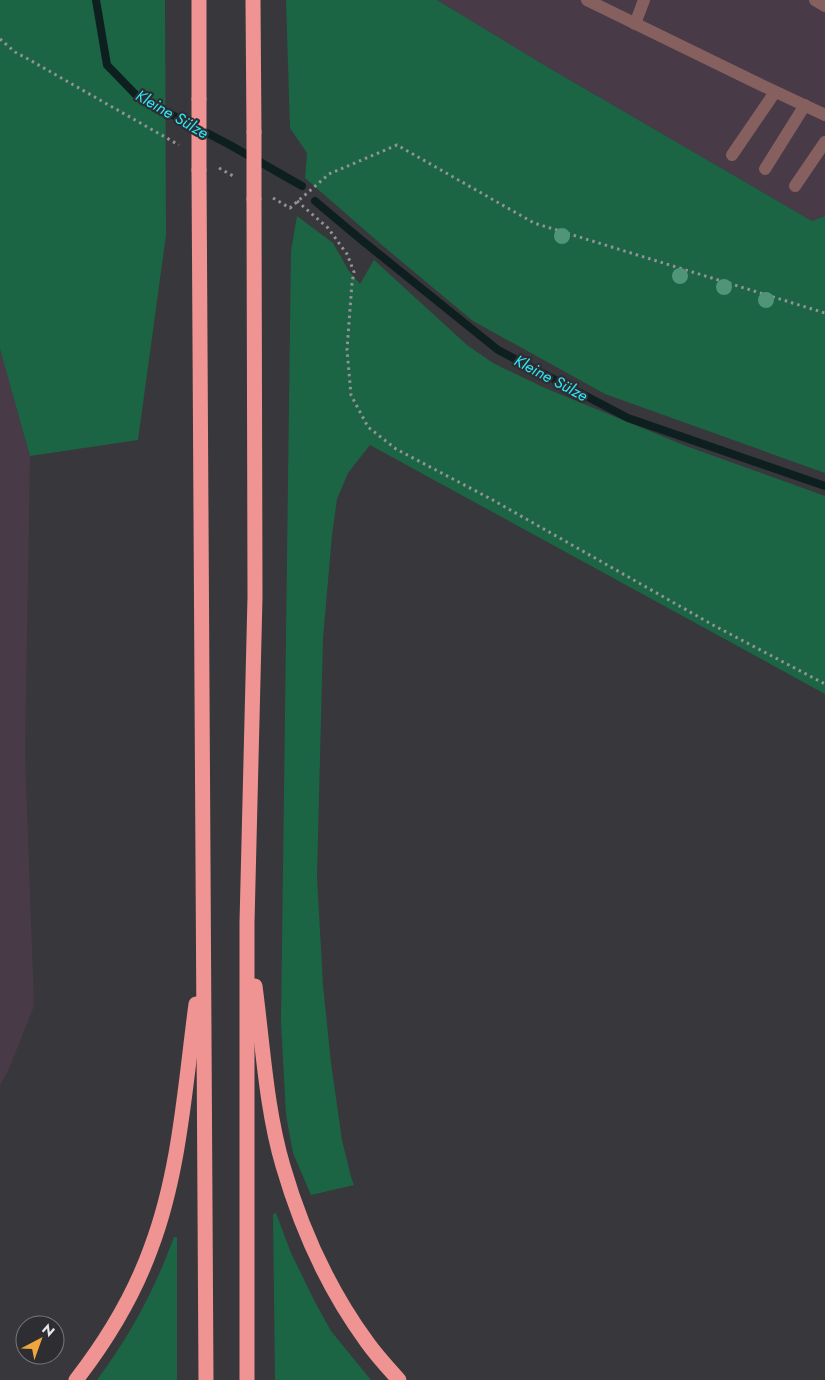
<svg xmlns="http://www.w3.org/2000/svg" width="825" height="1380" viewBox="0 0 825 1380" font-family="Jost,sans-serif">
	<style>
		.commercial { fill: #493a47 }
		.green { fill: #1b6545 }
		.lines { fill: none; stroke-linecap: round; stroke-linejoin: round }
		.stream { stroke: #0e1f20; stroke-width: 8 }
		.path { stroke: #939295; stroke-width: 3; stroke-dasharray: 2.5 4; stroke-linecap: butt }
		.minor { stroke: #86605f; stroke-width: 12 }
		.highway { stroke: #ef9492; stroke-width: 15 }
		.highway-bridge { stroke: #ef9492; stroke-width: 15 }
		.tree { fill: #509577 }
		.labels { text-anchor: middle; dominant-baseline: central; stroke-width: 4.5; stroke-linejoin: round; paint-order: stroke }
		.water-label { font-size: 16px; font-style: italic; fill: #2beafa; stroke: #2e2d31 }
	</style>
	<rect width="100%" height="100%" fill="#38373b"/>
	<g class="commercial">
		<polygon points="437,0 825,0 825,216 812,221 549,68"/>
		<polygon points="0,349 30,456 25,754 34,1006 8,1071 0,1085"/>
	</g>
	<g class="green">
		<polygon points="0,0 165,0 166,235 138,440 30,456 0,349"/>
		<polygon points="286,0 437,0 549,68 812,221 825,216 825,473 605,394 473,321 383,246 305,178 307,153 290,128"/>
		<polygon points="297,216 333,243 349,271 360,284 374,260 467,345 493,363 545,388 686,446 825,496 825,694 370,445 348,473 337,499 332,535 323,638 317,877 323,985 331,1063 342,1140 351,1177 354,1185 311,1195 293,1153 286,1115 281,1022 291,251"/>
		<polygon points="276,1213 291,1253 315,1302 331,1331 371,1380 275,1380 273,1214"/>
		<path d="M174 1237H177V1380H97C131 1334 154 1291 174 1237Z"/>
	</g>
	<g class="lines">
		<g class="stream">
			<polyline points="96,0 107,65 138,97 230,145 302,186"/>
			<polyline points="315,201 359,238 498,350 628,418 825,486"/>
		</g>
		<g class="path">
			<polyline points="0,39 15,52 28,59 179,145"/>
			<polyline points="219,168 235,177"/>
			<polyline points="273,198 290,208 329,174 397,145 534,223 825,313"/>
			<polyline points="297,201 328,228 347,254 354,272 352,283 347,350 351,395 368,427 396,449 491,499 713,625 825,684"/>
		</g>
		<g class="minor">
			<polyline points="587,0 755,82 825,115"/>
			<polyline points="815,0 825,6"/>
			<polyline points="635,24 644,0"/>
			<polyline points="732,155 775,92"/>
			<polyline points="765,169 805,105"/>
			<polyline points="795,186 825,142"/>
		</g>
		<g class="highway">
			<polyline points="199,0 199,99"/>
			<polyline points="253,0 254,132"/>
			<polyline points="199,170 206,1380"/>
			<path d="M255 986C263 1046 266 1108 283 1166 301 1228 329 1290 367 1342 377 1356 388 1368 399 1380"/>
			<path d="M76 1380C107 1340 134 1295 151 1248 180 1171 185 1086 196 1004"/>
			<polyline points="247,1380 247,923 255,597 254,199"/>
		</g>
		<g class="highway-bridge">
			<polyline points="254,132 254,199"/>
			<polyline points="199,170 199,99"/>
		</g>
	</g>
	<g class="tree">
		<circle cx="562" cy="236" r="8"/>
		<circle cx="680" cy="276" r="8"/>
		<circle cx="724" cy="287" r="8"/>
		<circle cx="766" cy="300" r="8"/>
	</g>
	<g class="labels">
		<g class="water-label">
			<text transform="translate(172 114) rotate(30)">Kleine Sülze</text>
			<text transform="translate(551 378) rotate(28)">Kleine Sülze</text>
		</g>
	</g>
	<g transform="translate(40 1340) rotate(41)"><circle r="24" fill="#2e2d31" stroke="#78777b"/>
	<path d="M0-4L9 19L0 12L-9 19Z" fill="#f0a63f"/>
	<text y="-8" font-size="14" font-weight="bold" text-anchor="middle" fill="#e7e6e9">N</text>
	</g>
</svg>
